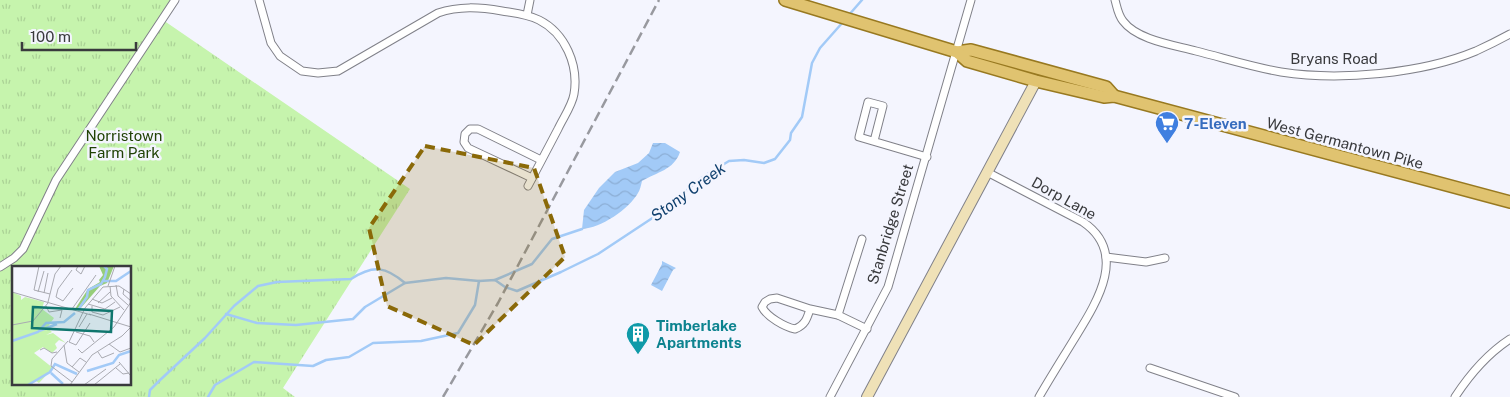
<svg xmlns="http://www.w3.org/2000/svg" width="1510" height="397" viewBox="0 0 1510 397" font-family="'Public Sans',sans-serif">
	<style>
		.park { fill: url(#park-tufts); fill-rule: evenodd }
		.water { fill: url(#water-waves) }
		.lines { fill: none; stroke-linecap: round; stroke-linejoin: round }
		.stream { stroke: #a2caf7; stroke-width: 2.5 }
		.street-casing { stroke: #808189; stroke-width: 9 }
		.secondary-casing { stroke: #808189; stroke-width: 12 }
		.primary-casing { stroke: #987920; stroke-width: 14 }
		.street { stroke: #fff; stroke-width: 7 }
		.secondary { stroke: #efe1b7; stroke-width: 10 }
		.primary { stroke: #e0c370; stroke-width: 11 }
		.rail { stroke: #98999f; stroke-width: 2.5; stroke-dasharray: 10 5; stroke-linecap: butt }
		.marked { fill: #8a6908; fill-opacity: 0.2; stroke: #8a6908; stroke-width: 4; stroke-dasharray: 10 6; stroke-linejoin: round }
		.labels { text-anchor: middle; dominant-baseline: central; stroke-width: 5; stroke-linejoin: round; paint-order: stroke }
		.street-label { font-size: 15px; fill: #393a3d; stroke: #f4f5fe }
		.shop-label { font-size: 15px; font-weight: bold; fill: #366cbe; stroke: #f4f5fe; text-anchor: start }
		.park-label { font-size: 15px; fill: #204205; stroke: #f4f5fe }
		.culture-label { font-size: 15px; font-weight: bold; fill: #0d838f; stroke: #f4f5fe; text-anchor: start }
		.water-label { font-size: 16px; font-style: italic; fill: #10406e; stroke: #f4f5fe }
		.inset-river { fill: none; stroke: #a2caf7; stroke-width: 2.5 }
		.inset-road { fill: none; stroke: #a9aab1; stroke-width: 1 }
		.view { fill: #0f766e; fill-opacity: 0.15; stroke: #0f766e; stroke-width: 2.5 }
		.inset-edge { fill: none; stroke: #393a3d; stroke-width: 2.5 }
	</style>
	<defs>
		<pattern id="park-tufts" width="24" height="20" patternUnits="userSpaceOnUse" patternTransform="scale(1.25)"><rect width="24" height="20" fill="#c6f4ad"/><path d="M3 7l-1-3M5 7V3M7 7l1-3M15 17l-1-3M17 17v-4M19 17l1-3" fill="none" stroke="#abd296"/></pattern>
		<pattern id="water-waves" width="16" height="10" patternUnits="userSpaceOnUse" patternTransform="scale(1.25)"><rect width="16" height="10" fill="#a2caf7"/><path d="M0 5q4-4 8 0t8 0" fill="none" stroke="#8caed5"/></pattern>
	</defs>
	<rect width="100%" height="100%" fill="#f4f5fe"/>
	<path class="park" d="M0 0H172L160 18 410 189 283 388 295 397H0ZM14 267H130V383H14Z"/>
	<g class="water">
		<path d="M653 143H665L680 152C674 170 657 172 642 181 641 185 640 190 638 193 629 209 601 228 582 229L584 210 599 188 615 172 638 163 649 153Z"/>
		<polygon points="662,261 676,268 673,270 662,291 651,285 662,264"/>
	</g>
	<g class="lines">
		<g class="stream">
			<polyline points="848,16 862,0"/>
			<polyline points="495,280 532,264 552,239 582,229"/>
			<polyline points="226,314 257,323 296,325 353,319 365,307 405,283"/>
			<path d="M149 397 150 390 159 381 205 338 234 306 258 286 277 282 351 279C374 264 386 267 405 283L446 278 479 281 495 280 505 287 517 291 561 272 598 254 660 213 701 178 729 161 744 160 764 163 775 159 790 140 791 133 802 117 812 63 820 48 843 22"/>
			<polyline points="208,397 215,385 254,362 313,366 326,360 349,357 373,343 421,341 458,333 475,305 479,281"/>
		</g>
		<g class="street-casing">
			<g id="street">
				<path d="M259 0 271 43 280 56 302 71 318 73 338 71 438 13C459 6 479 7 502 11 514 13 527 14 539 20 565 33 579 65 574 94 572 106 563 118 558 129 548 148 538 167 528 186"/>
				<path d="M1115 0C1117 7 1118 15 1123 21 1137 40 1174 45 1196 51 1224 58 1252 67 1281 72 1339 81 1421 74 1476 51 1487 46 1499 40 1510 34"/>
				<polyline points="527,15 530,0"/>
				<polyline points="874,141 883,106 868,102 859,137 927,157"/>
				<path d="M987 172 1083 222C1130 254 1095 305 1073 341 1062 359 1050 378 1039 397"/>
				<polyline points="532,178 468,148 464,142 465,134 470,129 478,129 541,160"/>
				<polyline points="1106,257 1146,262 1165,258"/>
				<polyline points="0,267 14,258 23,249 56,180 175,0"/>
				<path d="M810 309C807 319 805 325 795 329 785 327 767 317 762 307L765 302 770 299 777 298 810 309 838 315 867 329"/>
				<polyline points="838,315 862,239"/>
				<polyline points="1150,368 1235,397"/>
				<polyline points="830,397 888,287 971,0"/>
				<path d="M1455 397C1470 374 1487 354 1510 339"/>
			</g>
		</g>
		<g class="secondary-casing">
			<polyline id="secondary" points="867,397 1036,81"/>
		</g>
		<g class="primary-casing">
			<g id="primary">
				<polyline points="785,0 957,52 971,50 1106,87 1114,96"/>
				<polyline points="957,52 967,61 1036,81 1104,97 1114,96 1510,202"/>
			</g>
		</g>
		<use href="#street" class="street"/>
		<use href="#secondary" class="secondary"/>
		<use href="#primary" class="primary"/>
		<polyline class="rail" points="443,397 498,303 659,0"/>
	</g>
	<path class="marked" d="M425 146 534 168 565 257 474 345 387 306 369 228Z"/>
	<defs>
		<g id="supermarket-pin" transform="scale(1.25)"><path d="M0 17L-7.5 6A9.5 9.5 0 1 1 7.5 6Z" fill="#3f7fe0" stroke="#f4f5fe"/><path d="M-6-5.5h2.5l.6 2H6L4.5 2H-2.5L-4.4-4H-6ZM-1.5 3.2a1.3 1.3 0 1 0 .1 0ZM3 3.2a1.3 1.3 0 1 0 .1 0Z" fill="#fff"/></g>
		<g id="building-pin" transform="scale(1.25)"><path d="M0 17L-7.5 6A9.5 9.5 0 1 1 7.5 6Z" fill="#0f9aa8" stroke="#f4f5fe"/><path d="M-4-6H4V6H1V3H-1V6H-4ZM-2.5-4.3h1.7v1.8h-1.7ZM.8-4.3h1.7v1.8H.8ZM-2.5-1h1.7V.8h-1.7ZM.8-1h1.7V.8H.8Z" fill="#fff"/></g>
	</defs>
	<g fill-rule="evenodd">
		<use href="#supermarket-pin" x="1167" y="123"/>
		<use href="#building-pin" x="638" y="334"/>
	</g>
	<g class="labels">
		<g class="street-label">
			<text x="1334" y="58">Bryans Road</text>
			<text transform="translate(1345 143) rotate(15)">West Germantown Pike</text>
			<text transform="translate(1064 198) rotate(29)">Dorp Lane</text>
			<text transform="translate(890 224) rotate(-73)">Stanbridge Street</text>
		</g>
		<g class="shop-label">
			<text x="1184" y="123">7-Eleven</text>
		</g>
		<g class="park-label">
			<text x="124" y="135">Norristown<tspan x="124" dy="17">Farm Park</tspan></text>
		</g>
		<g class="culture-label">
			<text x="656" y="325">Timberlake<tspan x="656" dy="17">Apartments</tspan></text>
		</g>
		<g class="water-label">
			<text transform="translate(688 192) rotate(-36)">Stony Creek</text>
		</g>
	</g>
	<g transform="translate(12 266)">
		<rect width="119" height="119" fill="#f4f5fe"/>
		<path d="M87 0H102L95 17 88 20 67 44 63 43 76 23 88 16 87 14 91 9Z" fill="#97ce79"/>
		<path d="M0 26 9 30V34L13 31 32 36 30 43 42 52 35 62 40 66 34 69 41 67 54 77 47 74 43 78 45 82 40 87 31 81 22 87 41 102 27 117 24 115 18 119H0Z" fill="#c6f4ad"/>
		<path class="inset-river" d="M91 15H104L119 5M66 44 75 31 76 24 89 18 93 11 95 3 92 0M27 65 45 58M0 75 26 66 34 57 52 56 63 47M75 105 101 97 107 89 119 85M39 107 51 118M16 119 38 106 43 98 65 108"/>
		<path class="inset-road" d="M27 0 22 24 38 28M66 0 64 4 69 8 73 0M104 19 106 30 116 39M96 20 103 0M98 20 99 30 112 44M112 23 111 28 119 35M0 26 79 49M26 26 32 5M32 27 36 7M80 33 90 37 100 32M51 35 44 31 46 23 60 4M51 35 61 22M36 36 43 8 49 0M86 37 98 26M76 38 93 43 103 36M34 40 37 46 50 44 48 52M80 40V46L91 49 108 41M60 43 84 9M77 48 119 61M78 57 64 79 57 76 73 42 91 21 107 20 119 28M0 59 21 55 36 37M67 61 75 48M64 66 78 70 82 76M56 75 40 93 39 100 60 116M97 78 108 86 119 82M52 79 55 97 67 106M66 83 70 87 102 61 119 36M28 84 32 82 40 87 45 86M86 86 90 92 102 87M107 96 119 110M60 101 68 92 74 96M104 102 111 108 117 107M58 119 80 89 110 70 118 62M72 119 94 103M82 119 108 98"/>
		<path class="view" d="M21 41 100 45 99 66 20 62Z"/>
		<rect width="119" height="119" class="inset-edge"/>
	</g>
	<path d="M22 42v8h114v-8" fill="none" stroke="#393a3d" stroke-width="2.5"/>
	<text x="30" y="42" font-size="15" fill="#393a3d" stroke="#f4f5fe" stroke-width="4" paint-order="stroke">100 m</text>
</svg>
